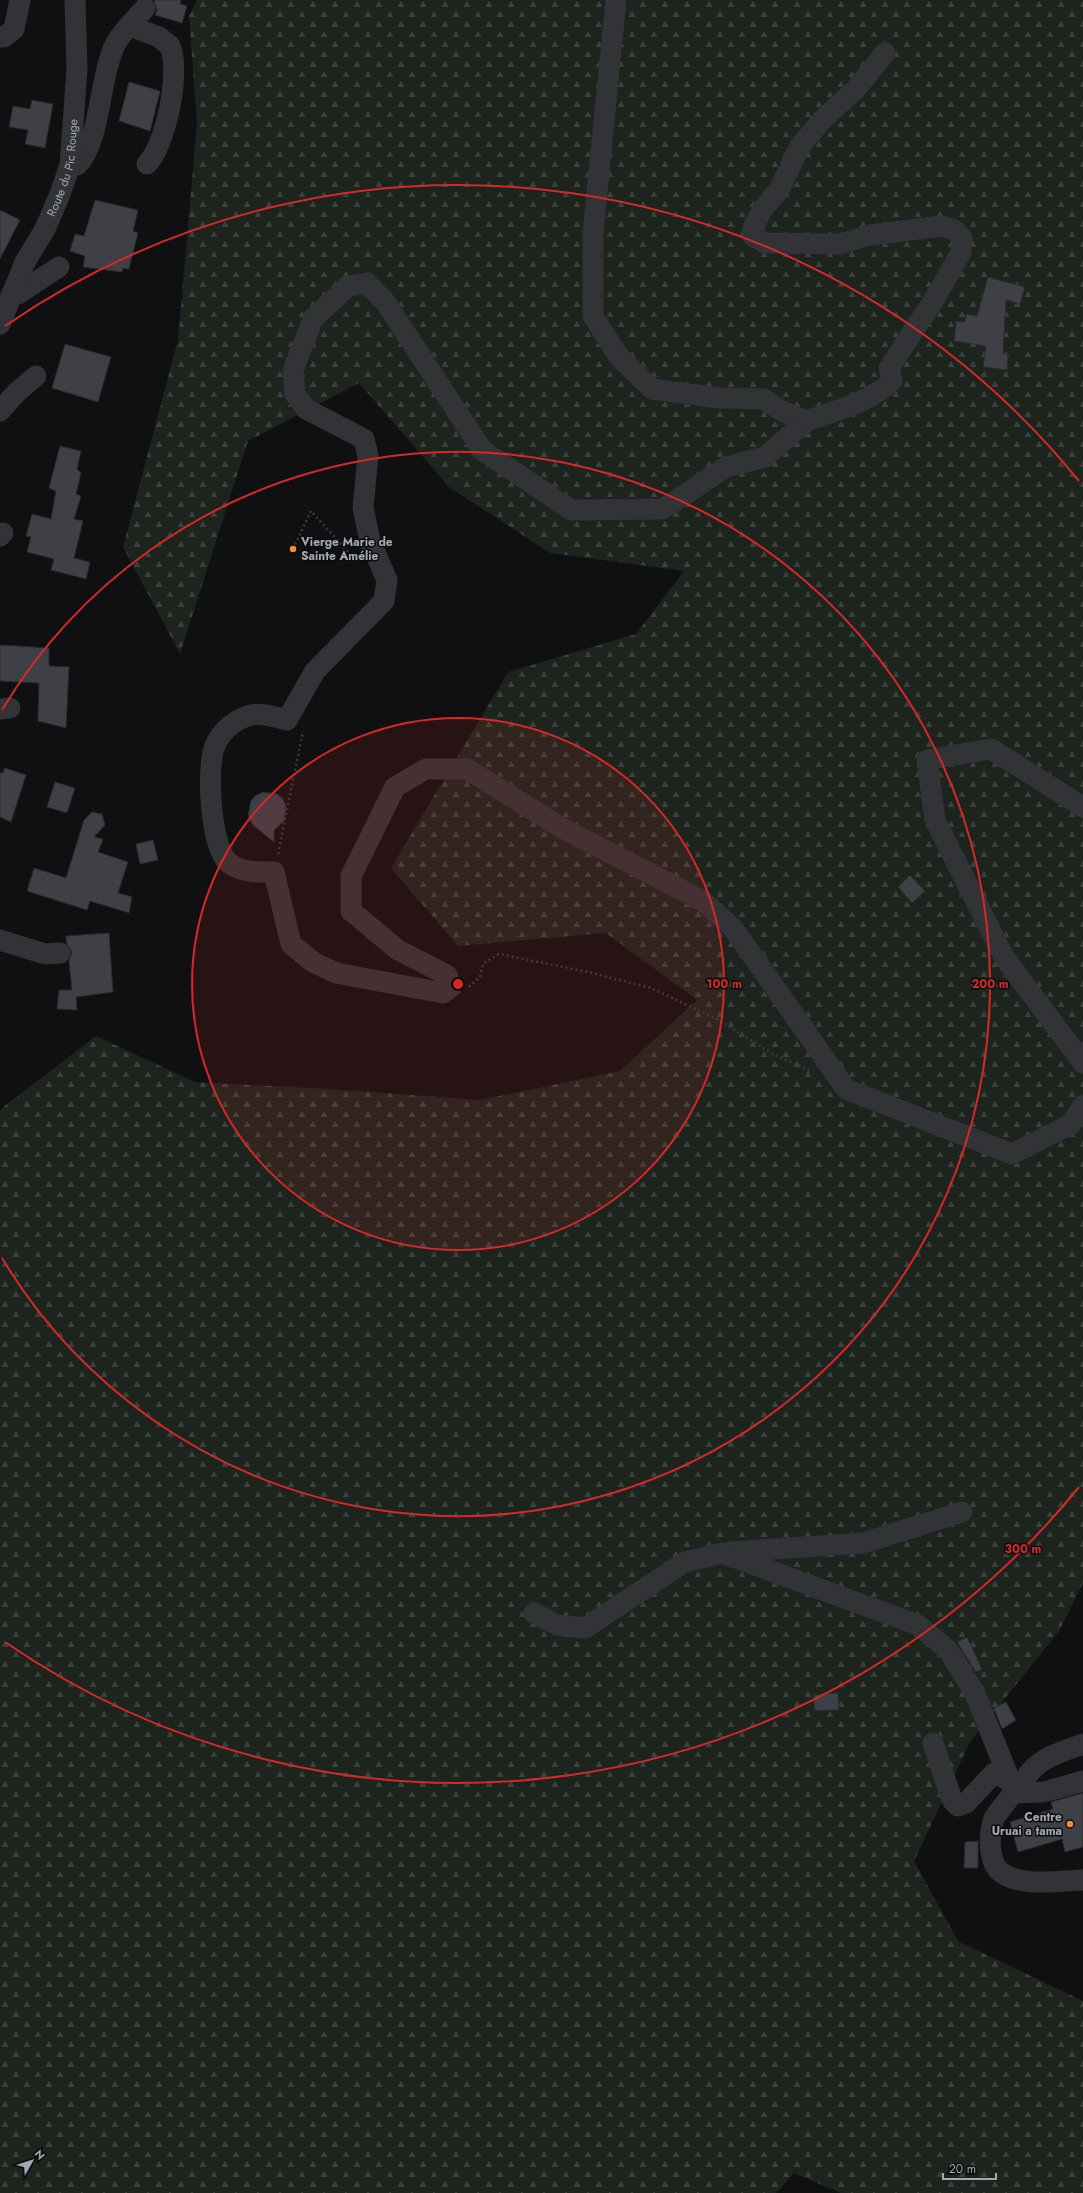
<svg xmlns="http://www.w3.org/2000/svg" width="1083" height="2193" viewBox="0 0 1083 2193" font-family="Jost,sans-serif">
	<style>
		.forest { fill: url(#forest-firs) }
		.building { fill: #3f4045; stroke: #2a2a2e }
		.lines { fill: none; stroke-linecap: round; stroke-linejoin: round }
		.path { stroke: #373a3d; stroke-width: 2.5; stroke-dasharray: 2 3; stroke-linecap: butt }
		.minor { stroke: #313336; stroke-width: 21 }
		.ring { fill: none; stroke: #d62828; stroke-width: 2 }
		.poi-dot { fill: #f09229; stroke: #0b0b0c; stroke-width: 1.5 }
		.labels { text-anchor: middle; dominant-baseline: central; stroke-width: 3; stroke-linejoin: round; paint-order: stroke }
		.street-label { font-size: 12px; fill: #a1a9b2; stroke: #0b0b0c }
		.poi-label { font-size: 12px; font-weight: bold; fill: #a1a9b2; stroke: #0b0b0c; text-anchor: start }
		.centre { fill: #d62828; stroke: #0b0b0c; stroke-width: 2 }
		.ring-label { font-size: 12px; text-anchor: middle; font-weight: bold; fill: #d62828; stroke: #0b0b0c; stroke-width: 3; stroke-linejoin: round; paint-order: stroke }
	</style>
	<defs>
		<pattern id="forest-firs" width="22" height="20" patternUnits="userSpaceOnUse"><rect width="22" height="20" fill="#1c241d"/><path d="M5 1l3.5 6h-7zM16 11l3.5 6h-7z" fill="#3a413b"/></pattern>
	</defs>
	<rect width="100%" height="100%" fill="#101012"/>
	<polygon class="forest" points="197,0 1083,0 1083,1583 1059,1631 970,1742 914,1861 958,1941 1083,2001 1083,2193 841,2193 794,2173 776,2193 0,2193 0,1112 2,1108 96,1036 195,1082 330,1089 480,1100 620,1071 697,1000 606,933 458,946 391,868 508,672 636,634 684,571 550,553 449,487 359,383 248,441 180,654 123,547 178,340 197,124 189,16"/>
	<g class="building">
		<polygon points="154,0 181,0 180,4 187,6 182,23 155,15 157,10"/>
		<polygon points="129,82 160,91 150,131 119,121"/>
		<polygon points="32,100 53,104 45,148 25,144 28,130 9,127 13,106 30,109"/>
		<polygon points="95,200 138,210 133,231 138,233 129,269 123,268 122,272 83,267 85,256 70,251 75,234 84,236"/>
		<polygon points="0,210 20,220 0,259"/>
		<polygon points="988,277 1025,287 1020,304 1006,300 1003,353 1008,354 1007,370 983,367 986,346 954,341 956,321 965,322 966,314 977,316"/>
		<polygon points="65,344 111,357 98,402 52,388"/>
		<polygon points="60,446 81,451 77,469 81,473 76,494 81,496 74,519 83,521 74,558 90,562 86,579 51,570 54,559 27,552 31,537 26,536 32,514 51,519 56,491 49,488"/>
		<polygon points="0,645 49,648 49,666 69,667 66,728 38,721 39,683 0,681"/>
		<polygon points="5,768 26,775 11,822 0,817 0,772 3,773"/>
		<polygon points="55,782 75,788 67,813 47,807"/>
		<polygon points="263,792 277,794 283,799 286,807 284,821 274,830 274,842 253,825 248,816 251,801 255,796"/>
		<polygon points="92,812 102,814 105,825 94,837 103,839 98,852 128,862 118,893 132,897 129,913 90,901 87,910 27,891 34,868 66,878 84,820"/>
		<polygon points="153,840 158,860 140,864 136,844"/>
		<polygon points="910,875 925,891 912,903 898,887"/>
		<polygon points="109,933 113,992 76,997 77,1010 57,1009 59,990 72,990 69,961 72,952 67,944 66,936"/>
		<polygon points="967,1637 982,1669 976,1672 957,1642"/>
		<polygon points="838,1693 839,1710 815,1711 813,1695"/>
		<polygon points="1006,1702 1016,1720 1002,1729 994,1708"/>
		<polygon points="1083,1793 1083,1847 1065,1852 1062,1839 1018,1852 1010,1822 1053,1809 1051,1802"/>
		<polygon points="978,1841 978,1868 964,1868 965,1842"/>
	</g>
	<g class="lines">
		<g class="path">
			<polyline points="293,549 311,511 357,562"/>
			<polyline points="278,854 303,731"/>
			<polyline points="469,987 480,977 483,964 499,954 588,972 651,988 719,1020 773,1054 810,1071"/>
		</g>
		<g class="minor">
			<path d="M616 0 593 233V316L619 357 652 389 720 398 764 399 780 410 806 421 765 457 726 467 663 509 571 510 482 450 386 303 367 283 348 286 313 319 293 370 295 394 306 409 364 439 368 456 363 508 370 541 387 580 384 601 315 671 287 720C275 717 257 711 245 717 232 722 220 733 215 746 206 766 210 850 230 864 244 873 258 872 274 872L291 944 313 962 336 973 443 993 451 987 447 975 398 950 351 911V876L395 787 426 769H467L562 828 703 901 733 928 846 1089 1012 1154 1071 1124 1083 1105"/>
			<path d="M130 26 159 37 170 46C181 71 166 145 147 164"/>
			<polyline points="0,37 4,37 14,29 20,0"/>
			<path d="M70 165H77C101 143 99 75 116 43 123 30 136 19 145 8"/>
			<polyline points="11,295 18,294 59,267"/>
			<path id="s1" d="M0 324 25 262 45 229 60 194 70 165 77 69 75 0"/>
			<polyline points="0,411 16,393 36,376"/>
			<path d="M806 421C835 411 868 403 892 381L889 368 937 295 961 252 962 238 955 230 942 226 870 235 839 244 765 243 753 236V228L762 210 779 190 800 146 823 119 856 89 885 53"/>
			<polyline points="0,536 3,533"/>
			<polyline points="0,709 10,708"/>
			<polyline points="1083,807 991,749 927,760 935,820 1004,957 1083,1063"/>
			<polyline points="0,940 45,954 60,953"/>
			<polyline points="729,1552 863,1543 962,1512"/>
			<polyline points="534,1613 557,1625 585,1628 685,1562 722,1553 918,1625 948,1650 974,1691 1015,1793 1044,1792 1083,1781"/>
			<polyline points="933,1743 952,1800 958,1806 966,1803 994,1773 1010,1781"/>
			<path d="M1083 1744C1067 1750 1047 1755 1034 1768 1030 1771 996 1815 994 1818 989 1833 987 1863 1002 1873 1021 1887 1061 1881 1083 1880"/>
		</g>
	</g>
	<circle cx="458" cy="984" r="266" fill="#d62828" fill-opacity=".12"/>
	<g class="ring">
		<circle cx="458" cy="984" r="266"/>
		<path d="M2 710A532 532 0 1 1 2 1258"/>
		<path d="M1079 1487A799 799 0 0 1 5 1642M5 326A799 799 0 0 1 1079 481"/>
	</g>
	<g class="poi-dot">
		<circle cx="293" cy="549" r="4"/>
		<circle cx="1070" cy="1824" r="4"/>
	</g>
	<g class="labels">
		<g class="street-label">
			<text stroke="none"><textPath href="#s1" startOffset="170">Route du Pic Rouge</textPath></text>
		</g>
		<g class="poi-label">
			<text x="301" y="542">Vierge Marie de<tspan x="301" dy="14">Sainte Amélie</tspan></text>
			<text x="1062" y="1817" text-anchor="end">Centre<tspan x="1062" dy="14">Uruai a tama</tspan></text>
		</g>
	</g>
	<circle cx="458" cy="984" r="6" class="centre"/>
	<g class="ring-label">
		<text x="724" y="988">100 m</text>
		<text x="990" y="988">200 m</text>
		<text x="1023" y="1553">300 m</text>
	</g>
	<g transform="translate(32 2161) rotate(51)" stroke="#0b0b0c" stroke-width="3" paint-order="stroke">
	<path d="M0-3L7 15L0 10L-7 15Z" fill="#a1a9b2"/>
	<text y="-6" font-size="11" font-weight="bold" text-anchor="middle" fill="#a1a9b2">N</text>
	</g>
	<path d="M943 2173v6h53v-6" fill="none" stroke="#a1a9b2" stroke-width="2"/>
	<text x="949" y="2173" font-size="12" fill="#a1a9b2" stroke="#0b0b0c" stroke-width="3" paint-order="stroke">20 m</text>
</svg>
